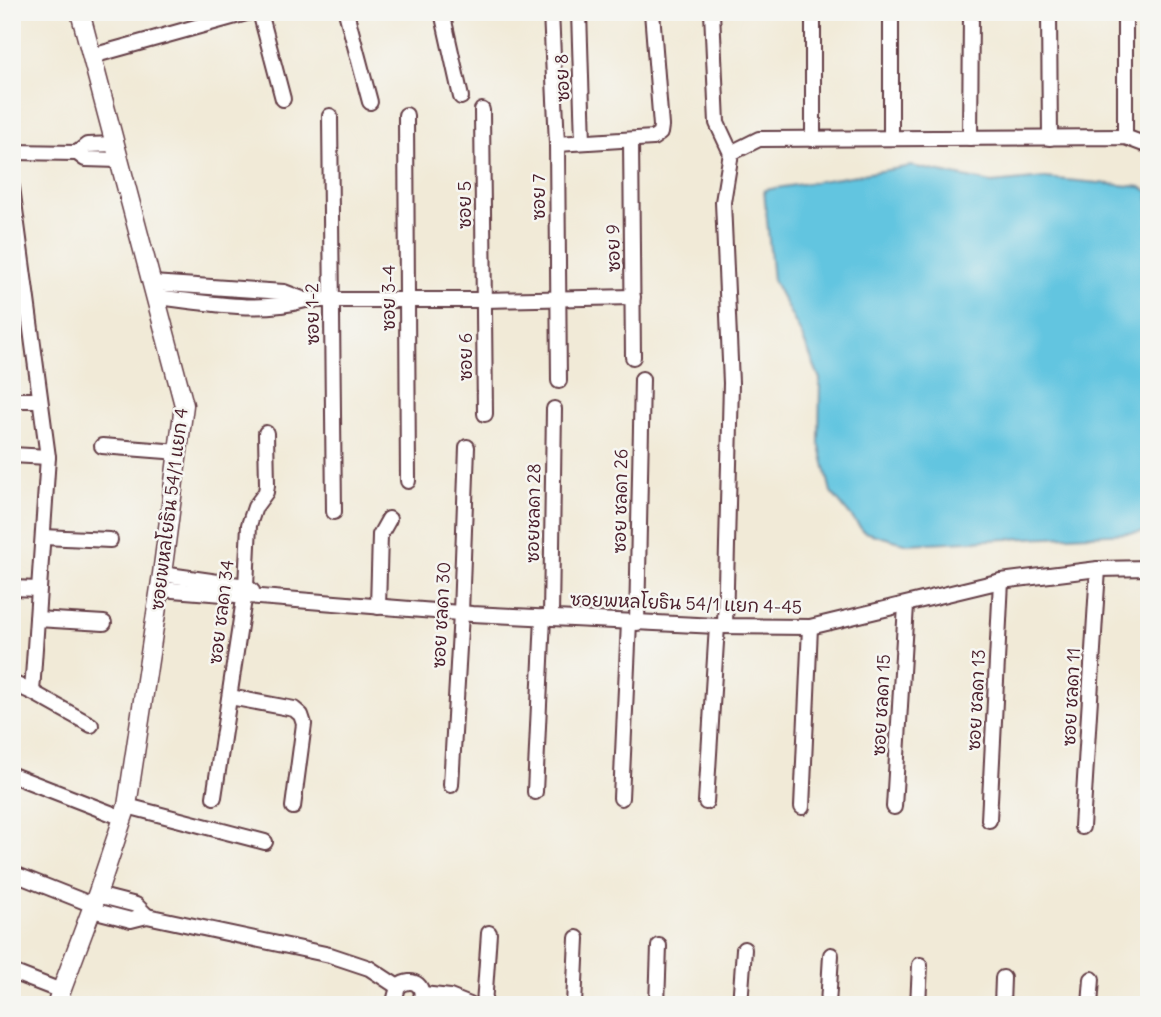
<svg xmlns="http://www.w3.org/2000/svg" width="1161" height="1017" viewBox="0 0 1161 1017" font-family="Delius,'Playpen Sans Thai',sans-serif">
	<style>
		.water { fill: #62c5e0; stroke: #567286; stroke-width: 2 }
		.lines { fill: none; stroke-linecap: round; stroke-linejoin: round }
		.minor-casing { stroke: #633d45; stroke-width: 18 }
		.tertiary-casing { stroke: #633d45; stroke-width: 21 }
		.minor { stroke: #fff; stroke-width: 14 }
		.tertiary { stroke: #fff; stroke-width: 18 }
		.labels { text-anchor: middle; dominant-baseline: central; stroke-width: 5; stroke-linejoin: round; paint-order: stroke }
		.street-label { font-size: 18px; fill: #4a1f2b; stroke: #f6f6f2 }
	</style>
	<rect width="100%" height="100%" fill="#f6f6f2"/>
	<filter id="ink" filterUnits="userSpaceOnUse"><feTurbulence type="fractalNoise" baseFrequency=".0143" numOctaves="2"/><feDisplacementMap in="SourceGraphic" scale="14" xChannelSelector="R" yChannelSelector="G"/><feConvolveMatrix kernelMatrix="1 2 1 2 8 2 1 2 1" color-interpolation-filters="sRGB"/></filter>
	<filter id="wash" filterUnits="userSpaceOnUse"><feTurbulence type="fractalNoise" baseFrequency=".00686" numOctaves="4" result="noise"/><feDisplacementMap in="SourceGraphic" scale="28" xChannelSelector="R" yChannelSelector="G"/><feGaussianBlur stdDeviation="1.57" result="paint"/><feColorMatrix in="noise" values="0 0 0 0 0 0 0 0 0 0 0 0 0 0 0 0 0 1.4 0 .05"/><feComposite in="paint" operator="in"/></filter>
	<g filter="url(#wash)">
		<rect width="100%" height="100%" fill="#f1ead7"/>
		<polygon class="water" points="912,166 992,183 1045,178 1141,187 1149,192 1149,532 908,544 864,532 831,492 819,443 820,379 801,334 773,280 764,190"/>
	</g>
	<g filter="url(#ink)">
		<g class="lines">
			<g class="minor-casing">
				<g id="minor">
					<polyline points="260,12 283,99"/>
					<polyline points="346,12 370,102"/>
					<polyline points="442,12 461,97"/>
					<polyline points="551,12 557,144 559,381"/>
					<polyline points="579,12 583,142"/>
					<polyline points="712,12 717,123 731,153"/>
					<polyline points="813,12 813,139"/>
					<polyline points="1049,12 1050,138"/>
					<polyline points="1125,12 1125,137"/>
					<polyline points="92,56 250,12"/>
					<polyline points="482,110 485,414"/>
					<polyline points="406,115 408,481"/>
					<polyline points="330,116 334,512"/>
					<polyline points="891,138 891,12"/>
					<polyline points="970,138 971,12"/>
					<polyline points="631,140 633,357"/>
					<polyline points="557,144 653,138 660,133 661,126 652,12"/>
					<polyline points="12,152 77,153 85,159 119,160"/>
					<polyline points="77,153 87,145 115,144"/>
					<polyline points="731,153 759,139 1125,137 1149,146"/>
					<polyline points="12,187 48,457 32,692"/>
					<polyline points="152,283 284,292 305,300"/>
					<path d="M156 297C204 302 258 314 305 300H484L633 297"/>
					<polyline points="12,400 40,400"/>
					<polyline points="102,446 179,452"/>
					<polyline points="12,455 48,457"/>
					<polyline points="43,537 110,540"/>
					<polyline points="162,574 246,586 252,591"/>
					<polyline points="12,588 39,589"/>
					<polyline points="160,589 472,614 717,626 810,627 1001,581 1098,569 1149,568"/>
					<polyline points="378,607 380,535 389,519"/>
					<polyline points="551,617 554,409"/>
					<polyline points="37,619 104,623"/>
					<polyline points="637,623 642,379"/>
					<polyline points="725,626 731,383 723,202 731,153"/>
					<polyline points="12,683 32,692 91,725"/>
					<polyline points="230,697 294,709 301,715 304,724 293,807"/>
					<polyline points="12,775 123,818"/>
					<polyline points="451,785 461,613 467,447"/>
					<polyline points="535,792 543,617"/>
					<polyline points="214,797 246,586 249,525 255,507 266,492 267,485 266,433"/>
					<polyline points="621,798 629,622"/>
					<polyline points="706,802 717,626"/>
					<polyline points="127,806 265,842"/>
					<polyline points="802,807 810,627"/>
					<polyline points="894,807 906,605"/>
					<polyline points="989,820 1001,581"/>
					<polyline points="1082,827 1098,569"/>
					<polyline points="12,873 93,905"/>
					<polyline points="97,895 136,905 147,916"/>
					<polyline points="92,910 131,920 147,916 330,955 369,968 398,987"/>
					<polyline points="12,972 61,991"/>
					<polyline points="423,994 450,997 470,1005"/>
					<path d="M399 1005 395 998 398 987C413 974 429 988 418 1005"/>
					<polyline points="484,1005 489,933"/>
					<polyline points="574,1005 577,938"/>
					<polyline points="657,1005 659,946"/>
					<polyline points="740,1005 744,949"/>
					<polyline points="828,1005 831,955"/>
					<polyline points="918,1005 920,965"/>
					<polyline points="1002,1005 1003,978"/>
					<polyline points="1090,1005 1092,979"/>
				</g>
			</g>
			<g class="tertiary-casing">
				<polyline id="tertiary" points="56,1005 97,895 127,806 162,574 184,405 80,12"/>
			</g>
			<use href="#minor" class="minor"/>
			<use href="#tertiary" class="tertiary"/>
		</g>
	</g>
	<g class="labels">
		<g class="street-label">
			<text transform="translate(562 78) rotate(-92)">ซอย 8</text>
			<text transform="translate(538 197) rotate(-90)">ซอย 7</text>
			<text transform="translate(464 205) rotate(-90)">ซอย 5</text>
			<text transform="translate(613 248) rotate(-91)">ซอย 9</text>
			<text transform="translate(388 298) rotate(-90)">ซอย 3-4</text>
			<text transform="translate(312 314) rotate(-91)">ซอย 1-2</text>
			<text transform="translate(465 357) rotate(-90)">ซอย 6</text>
			<text transform="translate(620 501) rotate(-89)">ซอย ชลดา 26</text>
			<text transform="translate(169 509) rotate(-83)">ซอยพหลโยธิน 54/1 แยก 4</text>
			<text transform="translate(533 513) rotate(-89)">ซอยชลดา 28</text>
			<text transform="translate(686 603) rotate(2)">ซอยพหลโยธิน 54/1 แยก 4-45</text>
			<text transform="translate(221 612) rotate(-83)">ซอย ชลดา 34</text>
			<text transform="translate(441 615) rotate(-87)">ซอย ชลดา 30</text>
			<text transform="translate(1071 697) rotate(-87)">ซอย ชลดา 11</text>
			<text transform="translate(976 700) rotate(-87)">ซอย ชลดา 13</text>
			<text transform="translate(881 705) rotate(-87)">ซอย ชลดา 15</text>
		</g>
	</g>
	<rect width="1161" height="1017" fill="none" stroke="#f6f6f2" stroke-width="42"/>
</svg>
